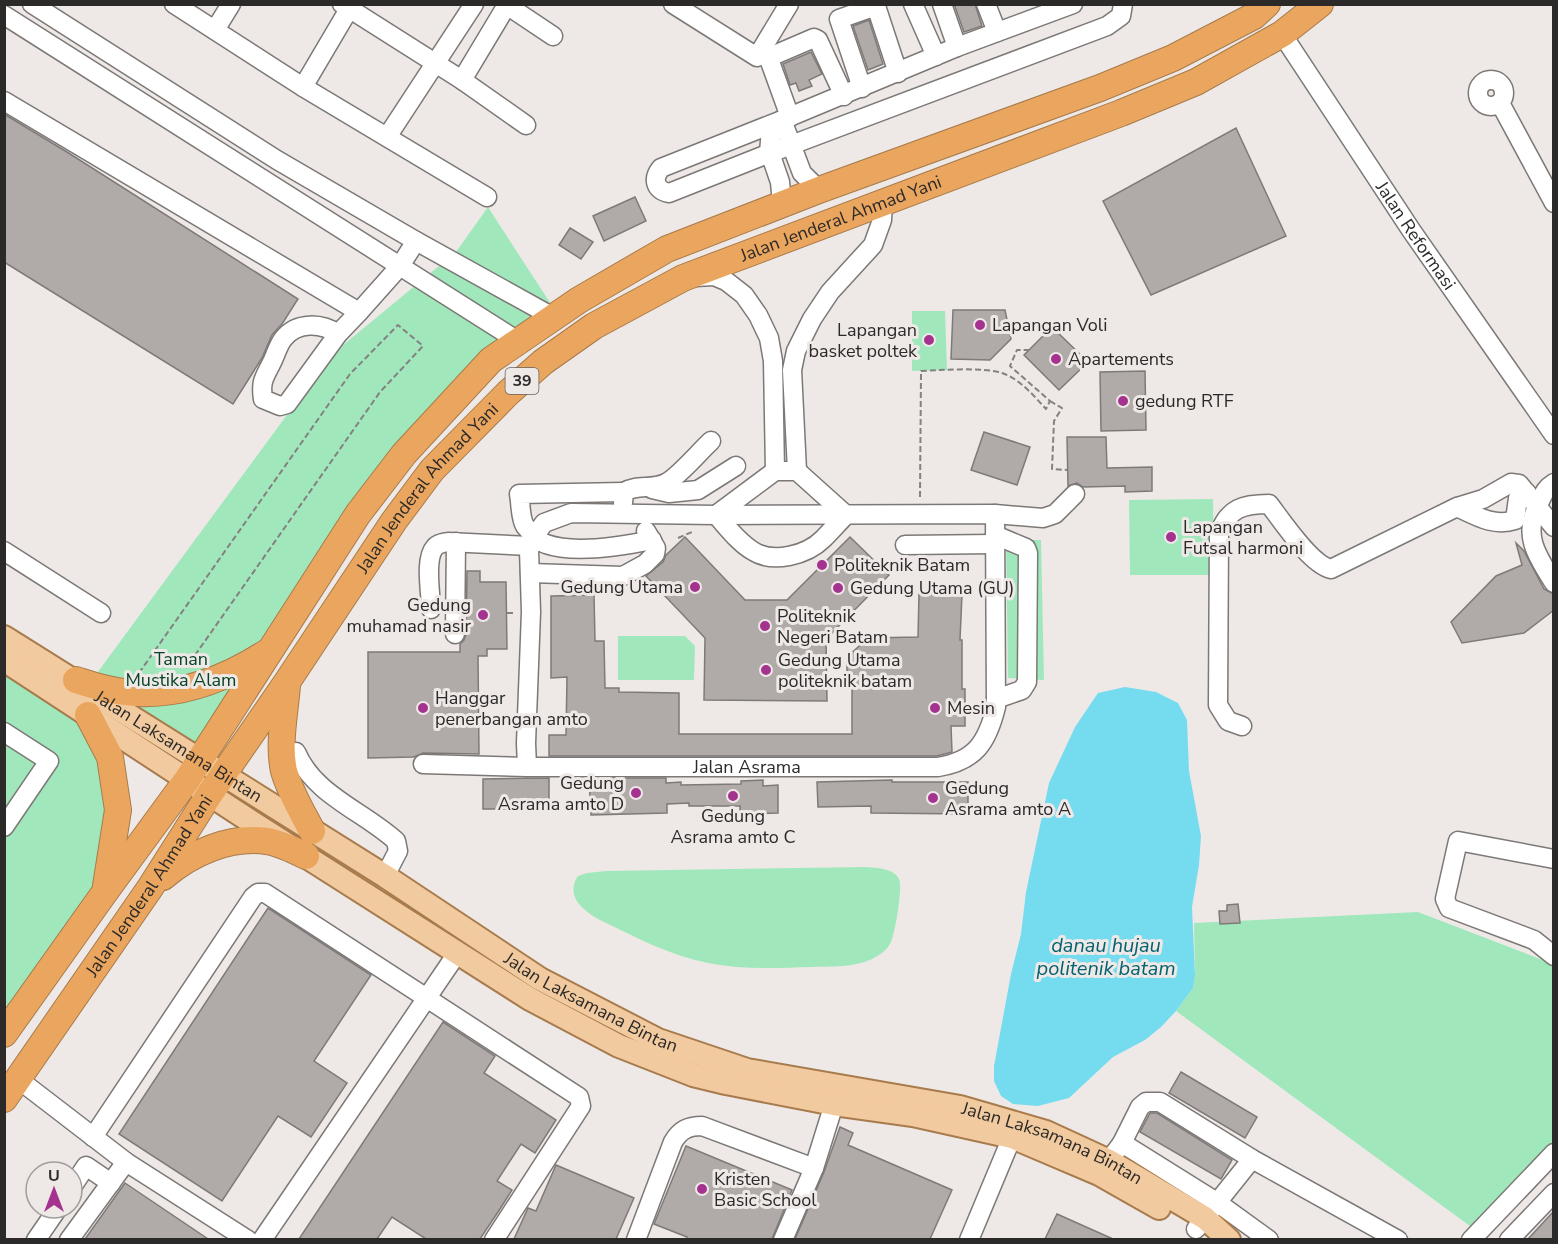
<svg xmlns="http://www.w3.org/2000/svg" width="1558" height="1244" viewBox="0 0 1558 1244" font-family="'Nunito Sans',sans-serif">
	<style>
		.green { fill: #a0e8bc }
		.water { fill: #75dcf0 }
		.building { fill: #b0aba9; stroke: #7e7a78; stroke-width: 1.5 }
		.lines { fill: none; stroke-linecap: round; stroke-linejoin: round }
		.minor-casing { stroke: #7c7876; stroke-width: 21 }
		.major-casing { stroke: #a77b4c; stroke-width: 26 }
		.highway-casing { stroke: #a77b4c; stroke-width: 28 }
		.path { stroke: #848180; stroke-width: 2; stroke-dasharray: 6 3; stroke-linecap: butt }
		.minor { stroke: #fff; stroke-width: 18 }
		.major { stroke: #f2ca9f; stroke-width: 22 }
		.highway { stroke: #eaa65f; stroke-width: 26 }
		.poi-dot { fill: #a4338f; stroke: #eee9e7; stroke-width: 2 }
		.labels { text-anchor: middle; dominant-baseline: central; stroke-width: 6; stroke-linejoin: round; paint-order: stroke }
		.shield { fill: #eee9e7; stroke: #666362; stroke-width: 1.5 }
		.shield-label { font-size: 16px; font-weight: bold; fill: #2b2a29 }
		.street-label { font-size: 18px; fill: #2b2a29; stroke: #eee9e7 }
		.poi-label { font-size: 18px; fill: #2b2a29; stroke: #eee9e7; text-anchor: start }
		.park-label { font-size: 18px; fill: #054427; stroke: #eee9e7 }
		.water-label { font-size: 20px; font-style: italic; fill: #04626f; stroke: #eee9e7 }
	</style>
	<rect width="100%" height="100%" fill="#eee9e7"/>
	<g class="green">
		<polygon points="488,207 556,312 443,411 201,758 121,708 97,673 331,355 456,252"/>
		<polygon points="912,311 945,311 947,370 912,371"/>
		<polygon points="1213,499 1214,575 1130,575 1129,500"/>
		<polygon points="1006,540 1041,540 1044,680 1008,678"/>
		<polygon points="618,636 685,636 695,646 694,680 618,680"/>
		<polygon points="5,670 79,718 93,737 118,856 5,1045"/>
		<path d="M866 867C876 868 894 868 899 879 903 888 895 933 891 942 888 948 884 952 879 955 860 968 835 966 812 967 777 968 743 970 708 963 671 956 635 937 602 921 585 912 564 897 578 876L587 873 606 871Z"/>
		<polygon points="1418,912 1553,964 1553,1143 1470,1226 1176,1011 1193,988 1195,976 1194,923"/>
	</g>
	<polygon class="water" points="1125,687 1156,692 1178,703 1187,720 1189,771 1201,836 1199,865 1192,907 1195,976 1193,988 1176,1011 1161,1027 1145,1040 1113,1057 1069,1098 1038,1106 1013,1104 1001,1096 994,1081 994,1066 1011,974 1021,934 1026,892 1049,783 1075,727 1098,693"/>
	<g class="building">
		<polygon points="954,4 975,4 982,26 964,32"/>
		<polygon points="869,20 883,64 868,70 853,26"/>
		<polygon points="811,52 822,74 809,80 812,86 799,91 796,83 790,85 783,64"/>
		<polygon points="4,114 67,152 298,299 282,324 272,335 262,358 233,404 4,262"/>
		<polygon points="1236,128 1286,236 1151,295 1103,201"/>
		<polygon points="635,197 646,221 604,241 593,216"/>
		<polygon points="570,228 593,242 581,259 559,245"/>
		<polygon points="953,310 1005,310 1011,339 990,360 951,359"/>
		<polygon points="1052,327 1088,362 1059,390 1024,355"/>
		<polygon points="1145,371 1146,430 1101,431 1100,372"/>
		<polygon points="984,432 1030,447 1017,485 971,470"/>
		<polygon points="1067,437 1106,437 1107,468 1152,467 1152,491 1125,492 1125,486 1083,487 1077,483 1068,486"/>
		<polygon points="685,537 745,600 787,600 850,537 889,575 826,639 827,701 704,700 705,638 646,576 663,562 666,555"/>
		<polygon points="1516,543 1524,551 1544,589 1554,594 1554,610 1524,633 1462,643 1451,622 1496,576 1522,565"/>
		<polygon points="467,571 480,571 480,582 506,582 507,649 487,649 487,656 478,656 479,754 423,753 414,757 368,758 368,652 460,652 460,644 464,640 466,634"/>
		<polygon points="919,594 962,594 960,640 962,640 962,689 965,689 965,726 951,726 952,752 937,756 549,756 549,735 566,735 567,677 551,678 551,596 594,595 595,641 604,641 605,688 619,688 619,692 679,693 679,734 852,734 852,680 847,681 847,657 868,638 918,637"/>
		<polygon points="549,778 549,809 483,809 483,779"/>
		<polygon points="589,778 666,778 666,783 681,782 681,785 741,784 741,781 763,780 763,786 778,785 778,813 740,814 740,806 689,806 689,803 667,804 667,813 591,815"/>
		<polygon points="892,780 892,782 968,782 968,814 871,813 871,806 818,807 817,782"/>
		<polygon points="1238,904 1240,923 1220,924 1219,911 1227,911 1227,905"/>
		<polygon points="268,908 371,975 314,1061 347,1083 311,1137 278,1116 222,1201 119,1134"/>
		<polygon points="443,1022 495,1056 484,1073 556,1120 535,1153 521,1144 497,1181 512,1190 498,1212 480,1239 426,1239 392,1217 377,1239 299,1239"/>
		<polygon points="1181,1072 1257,1117 1245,1138 1169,1093"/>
		<polygon points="1150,1113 1157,1113 1232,1160 1221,1179 1140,1132"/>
		<polygon points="840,1127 853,1133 848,1145 952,1190 930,1239 795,1239 824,1172"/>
		<polygon points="686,1146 792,1190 772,1239 686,1239 687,1237 654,1224"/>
		<polygon points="556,1165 634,1198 616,1239 514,1239 528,1208 536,1211"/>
		<polygon points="125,1183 208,1239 85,1239"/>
		<polygon points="1554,1211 1554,1239 1528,1239"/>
		<polygon points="1057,1214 1113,1239 1045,1239"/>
	</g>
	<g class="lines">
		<g class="minor-casing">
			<g id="minor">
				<polyline points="32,4 277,160 416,241 553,317"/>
				<polyline points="174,4 303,87 487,197"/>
				<polyline points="342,4 462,80 526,125"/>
				<polyline points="505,4 553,36"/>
				<polyline points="673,4 757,57 789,4"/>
				<polyline points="913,4 936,56"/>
				<polyline points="942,4 957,47"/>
				<polyline points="986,4 997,32"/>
				<path d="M1073 4 957 47 782 120C772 131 768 138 770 153L1107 26 1121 16 1123 4"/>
				<polyline points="4,15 518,341"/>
				<polyline points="215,30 231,4"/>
				<path id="s1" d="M1282 34 1411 230 1554 435"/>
				<circle cx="1491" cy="93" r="13"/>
				<polyline points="462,80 507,5"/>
				<polyline points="303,87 352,4"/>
				<polyline points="862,88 839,19 876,6 898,73"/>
				<polyline points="4,101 359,312 400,266 416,241"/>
				<polyline points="1500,103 1554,203"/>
				<polyline points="790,117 769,59 772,56 814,38 818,40 844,96"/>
				<polyline points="387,137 474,4"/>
				<path d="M782 204 780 182 770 153 669 193C655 190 652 179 661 168L782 120 802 173 819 190"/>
				<polyline points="695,277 714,276 726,281 744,295 758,315 769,338 773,361 775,471"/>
				<path d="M338 334C322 323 297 321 283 339 279 344 276 353 273 360 265 377 260 380 263 399L280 406 287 404 338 334 359 312"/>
				<polyline points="797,471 792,370 796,351 812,319 830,292 873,245 882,220 883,203"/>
				<path d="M1554 483C1544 489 1543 496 1538 505 1522 536 1538 557 1554 583"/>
				<polyline points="652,489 669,493 698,490 736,466"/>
				<path d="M624 492 519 494C521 504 520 518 525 526 530 532 539 542 546 544 574 554 623 546 652 540"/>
				<path d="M623 503 624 492C637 484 652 490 666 483 678 477 700 451 711 441"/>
				<polyline points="1457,507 1483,499 1511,483 1519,484 1554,527"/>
				<polyline points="716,515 775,471 797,471 846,515"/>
				<path d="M716 515C728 528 739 543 753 551 773 564 807 555 823 539 831 531 838 523 846 515"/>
				<polyline points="995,535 1026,548 1028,553 1027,682 1022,690 996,699"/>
				<polyline points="905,545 994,544"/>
				<polyline points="4,551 101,613"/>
				<polyline points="530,573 623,576 645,564 655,554 656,548 646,531"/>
				<path d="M431 609C431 593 424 559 435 547 439 543 443 543 448 542L531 546"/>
				<polyline points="455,634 456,542"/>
				<path d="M1242 726 1228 721 1218 705 1219 534C1228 508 1243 504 1269 504 1282 521 1311 565 1331 569L1457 507C1476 516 1494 527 1515 520L1518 498 1527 493"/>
				<polyline points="4,732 49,761 4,827"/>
				<path d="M296 752C314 795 363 811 396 841L398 851 385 876"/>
				<path id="s2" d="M423 764 527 767H938C975 761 987 743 996 707L995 514"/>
				<polyline points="527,767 526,743 531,612 529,550 534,537 544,523 571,513 716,515 995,514 1043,518 1055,514 1075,494"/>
				<polyline points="1554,859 1458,841 1445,899 1449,908 1534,940 1554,956"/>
				<polyline points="18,1079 126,1162 248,1240"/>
				<polyline points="93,1137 253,897 258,893 265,893 579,1097 581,1106 494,1240"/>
				<polyline points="1122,1143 1218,1203 1269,1240"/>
				<polyline points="1102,1170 1122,1143 1140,1107 1146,1102 1160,1102 1252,1159 1398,1240"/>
				<polyline points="72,1187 86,1166 111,1183"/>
				<polyline points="1196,1229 1252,1159"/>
				<polyline points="36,1240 58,1208"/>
				<polyline points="69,1240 126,1162"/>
				<polyline points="262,1240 458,952"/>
				<path d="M636 1240 673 1142C680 1130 688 1126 702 1126L814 1168"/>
				<polyline points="783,1240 814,1168 834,1104"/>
				<polyline points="969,1240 1012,1137"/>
				<polyline points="1471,1240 1554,1153"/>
				<polyline points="1509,1240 1554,1193"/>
			</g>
		</g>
		<g class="major-casing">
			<g id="major">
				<path id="s3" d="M4 637 385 876 540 979 658 1040 747 1070 960 1107 1046 1132 1109 1161 1205 1218 1229 1240"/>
				<polyline points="4,660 247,819 530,999 619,1046 693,1075 726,1083 834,1104 913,1115 1012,1137 1099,1174 1159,1208"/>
			</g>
		</g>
		<g class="highway-casing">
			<g id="highway">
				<path d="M76 680C92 685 109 691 126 692 177 698 224 680 266 653"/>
				<path d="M287 685C285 713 278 743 284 771 290 792 302 812 312 831"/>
				<polyline points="88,715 110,757 118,810 106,886"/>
				<path d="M163 877C191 853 229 836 267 841 280 843 294 850 306 856"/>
				<polyline points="4,1034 105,892 187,780 358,514 404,454 491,360 579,300 667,249 819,190 1100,88 1173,58 1254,16 1267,4"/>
				<path id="s4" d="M4 1099 150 888 209 795 287 682 394 521 432 470 508 393 543 362 594 326 683 278 1121 113 1196 82 1282 34 1320 4"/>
			</g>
		</g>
		<g class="path">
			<polyline points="1050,401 1062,408 1054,421 1052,469 1067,470"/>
			<path d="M920 497 921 371C940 370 985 367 1002 373 1020 379 1034 396 1046 409L1050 401 1010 366 1017 350H1029"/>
			<polyline points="678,538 692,532"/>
			<polyline points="507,613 516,613"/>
			<polyline points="139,673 350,374 398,325 423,346 380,392 186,668"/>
		</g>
		<use href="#minor" class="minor"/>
		<use href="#major" class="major"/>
		<use href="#highway" class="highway"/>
	</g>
	<g class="poi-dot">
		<circle cx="980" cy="325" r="6"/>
		<circle cx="929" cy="340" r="6"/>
		<circle cx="1056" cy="359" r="6"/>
		<circle cx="1123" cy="401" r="6"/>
		<circle cx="1171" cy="537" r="6"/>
		<circle cx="822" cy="565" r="6"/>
		<circle cx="695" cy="587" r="6"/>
		<circle cx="838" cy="588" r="6"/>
		<circle cx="483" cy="615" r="6"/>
		<circle cx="765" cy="626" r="6"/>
		<circle cx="766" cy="670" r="6"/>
		<circle cx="423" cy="708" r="6"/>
		<circle cx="935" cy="708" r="6"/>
		<circle cx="636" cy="793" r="6"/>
		<circle cx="733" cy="796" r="6"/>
		<circle cx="933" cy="798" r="6"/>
		<circle cx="702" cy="1189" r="6"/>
	</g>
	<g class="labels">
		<rect class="shield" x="505.5" y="368" width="33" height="26" rx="4.5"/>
		<g class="shield-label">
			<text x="522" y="381">39</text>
		</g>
		<g class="street-label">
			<text stroke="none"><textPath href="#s4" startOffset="1248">Jalan Jenderal Ahmad Yani</textPath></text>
			<text stroke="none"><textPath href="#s1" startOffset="242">Jalan Reformasi</textPath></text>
			<text stroke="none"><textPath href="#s4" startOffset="744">Jalan Jenderal Ahmad Yani</textPath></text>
			<text stroke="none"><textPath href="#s3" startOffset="206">Jalan Laksamana Bintan</textPath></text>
			<text stroke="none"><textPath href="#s2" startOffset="324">Jalan Asrama</textPath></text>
			<text stroke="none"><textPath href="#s4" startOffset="258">Jalan Jenderal Ahmad Yani</textPath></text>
			<text stroke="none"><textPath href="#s3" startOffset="692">Jalan Laksamana Bintan</textPath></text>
			<text stroke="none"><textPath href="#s3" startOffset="1178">Jalan Laksamana Bintan</textPath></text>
		</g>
		<g class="poi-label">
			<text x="992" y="325">Lapangan Voli</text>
			<text x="917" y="330" text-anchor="end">Lapangan<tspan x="917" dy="21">basket poltek</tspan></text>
			<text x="1068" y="359">Apartements</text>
			<text x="1135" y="401">gedung RTF</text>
			<text x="1183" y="527">Lapangan<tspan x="1183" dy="21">Futsal harmoni</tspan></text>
			<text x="834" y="565">Politeknik Batam</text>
			<text x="683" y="587" text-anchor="end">Gedung Utama</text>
			<text x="850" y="588">Gedung Utama (GU)</text>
			<text x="471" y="605" text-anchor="end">Gedung<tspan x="471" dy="21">muhamad nasir</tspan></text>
			<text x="777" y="616">Politeknik<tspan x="777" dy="21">Negeri Batam</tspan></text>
			<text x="778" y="660">Gedung Utama<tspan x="778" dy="21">politeknik batam</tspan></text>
			<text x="435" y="698">Hanggar<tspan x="435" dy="21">penerbangan amto</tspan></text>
			<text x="947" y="708">Mesin</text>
			<text x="624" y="783" text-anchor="end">Gedung<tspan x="624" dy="21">Asrama amto D</tspan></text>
			<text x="945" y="788">Gedung<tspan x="945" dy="21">Asrama amto A</tspan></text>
			<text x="733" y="816" text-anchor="middle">Gedung<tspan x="733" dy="21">Asrama amto C</tspan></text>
			<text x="714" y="1179">Kristen<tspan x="714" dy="21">Basic School</tspan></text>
		</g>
		<g class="park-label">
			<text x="181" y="659">Taman<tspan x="181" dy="21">Mustika Alam</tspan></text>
		</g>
		<g class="water-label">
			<text x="1106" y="945">danau hujau<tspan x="1106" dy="23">politenik batam</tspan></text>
		</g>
	</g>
	<rect width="1558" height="1244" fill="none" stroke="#2b2a29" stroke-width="12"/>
	<g transform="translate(54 1190)"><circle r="28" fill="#eee9e7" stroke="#a09d9b" stroke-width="1.5"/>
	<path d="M0-4.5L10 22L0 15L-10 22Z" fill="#a4338f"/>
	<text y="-9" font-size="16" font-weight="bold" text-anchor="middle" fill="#2b2a29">U</text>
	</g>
</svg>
